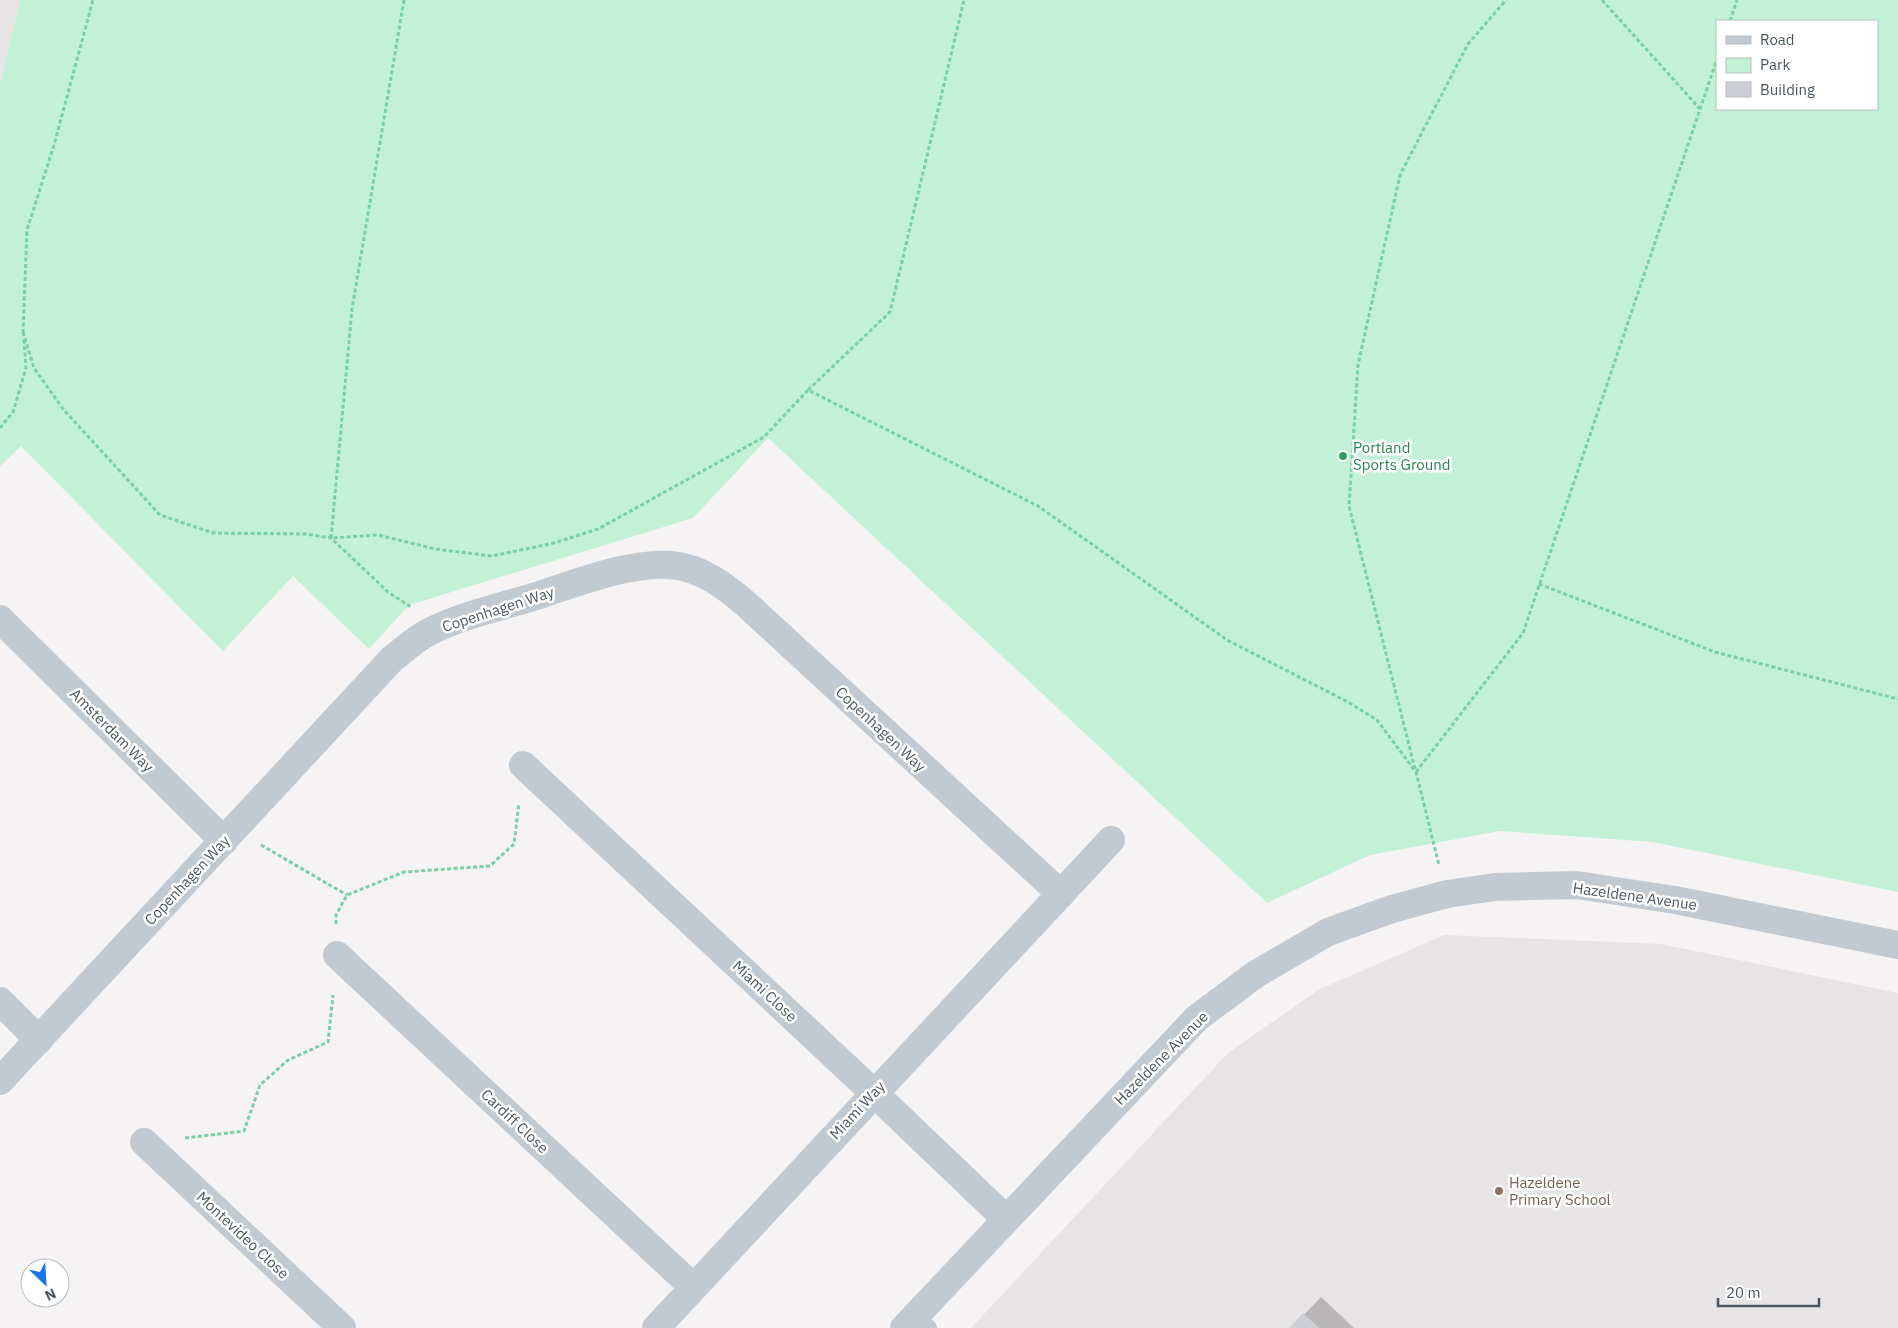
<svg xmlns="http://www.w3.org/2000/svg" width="1898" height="1328" viewBox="0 0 1898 1328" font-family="'IBM Plex Sans',sans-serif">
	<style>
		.education { fill: #e6e4e5 }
		.green { fill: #c3f1d5; fill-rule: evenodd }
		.shadow { fill: #0003 }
		.building { fill: #cdcfd5 }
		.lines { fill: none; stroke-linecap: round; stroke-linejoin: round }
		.path { stroke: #7ad0a6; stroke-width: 3; stroke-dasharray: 4 2.5; stroke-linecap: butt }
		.lane { stroke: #c1cad2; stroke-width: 18 }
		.street { stroke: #c1cad2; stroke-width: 28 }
		.leisure-dot { fill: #2e9e5b; stroke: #fff; stroke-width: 2 }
		.education-dot { fill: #8d6e63; stroke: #fff; stroke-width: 2 }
		.labels { text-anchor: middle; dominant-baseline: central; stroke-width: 5; stroke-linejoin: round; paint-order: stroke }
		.leisure-label { font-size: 15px; fill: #27864d; stroke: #fff; text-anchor: start }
		.street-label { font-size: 15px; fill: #4a5661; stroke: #fff }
		.education-label { font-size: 15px; fill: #785e54; stroke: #fff; text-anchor: start }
	</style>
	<rect width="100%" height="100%" fill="#f5f3f3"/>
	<g class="education">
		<polygon points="0,0 20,0 0,85"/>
		<polygon points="1444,935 1661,944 1898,993 1898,1328 971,1328 1227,1054 1318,990"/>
	</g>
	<path class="green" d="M20 0H1898V892L1653 842 1500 831 1370 855 1267 903 768 438 693 518 409 605 369 649 293 576 223 651 21 446 0 466V85ZM1877 21V109H1717V21Z"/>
	<polygon class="shadow" points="1321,1297 1354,1328 1291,1328"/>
	<polygon class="building" points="1303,1313 1319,1328 1289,1328"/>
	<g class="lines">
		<g class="path">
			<polyline points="404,0 352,309 331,538 378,535 435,549 492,556 554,543 598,529 764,437 808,390 1038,506 1227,640 1348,702 1377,720 1416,772 1439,865"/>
			<polyline points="1602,0 1700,109"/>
			<polyline points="1730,21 1737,0"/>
			<polyline points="23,332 34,368 63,409 160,515 213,533 306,534 331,538 388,592 411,607"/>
			<polyline points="23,333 27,230 54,145 93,0"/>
			<polyline points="808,390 890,312 964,0"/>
			<polyline points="0,428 13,412 26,368 24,339"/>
			<polyline points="1539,584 1715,652 1898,699"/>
			<polyline points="1415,769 1349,506 1358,365 1400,175 1468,44 1506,0"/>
			<polyline points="1416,772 1523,633 1717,59"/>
			<polyline points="261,845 347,895"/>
			<polyline points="336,924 336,915 347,895 404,872 490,866 514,844 519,803"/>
			<polyline points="185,1138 244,1131 260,1085 288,1060 328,1042 333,995"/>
		</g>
		<polyline class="lane" points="915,1316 928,1328"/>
		<g class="street">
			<polyline points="0,619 224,841"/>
			<polyline points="523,765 874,1093 1006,1219"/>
			<polyline points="337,955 693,1287"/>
			<polyline points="0,1001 39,1040"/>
			<path d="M0 1081 392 659C404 650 415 639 429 632 460 616 496 608 530 598 571 585 627 562 670 565 700 567 724 585 746 604L1061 894"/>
			<polyline points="144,1142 342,1328"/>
			<polyline points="656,1328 1111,840"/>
			<polyline points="904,1328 1197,1018 1256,974 1328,932 1392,909 1447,894 1495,887 1577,885 1675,900 1898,945"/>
		</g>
	</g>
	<circle class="leisure-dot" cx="1343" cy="456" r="5"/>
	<circle class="education-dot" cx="1499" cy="1191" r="5"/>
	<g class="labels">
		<g class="leisure-label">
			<text x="1353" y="447">Portland<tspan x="1353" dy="17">Sports Ground</tspan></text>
		</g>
		<g class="street-label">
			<text transform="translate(498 609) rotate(-18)">Copenhagen Way</text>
			<text transform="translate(881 729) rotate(43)">Copenhagen Way</text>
			<text transform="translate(112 730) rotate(45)">Amsterdam Way</text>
			<text transform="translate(187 880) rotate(-47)">Copenhagen Way</text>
			<text transform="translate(1635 896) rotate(8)">Hazeldene Avenue</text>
			<text transform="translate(765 991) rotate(43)">Miami Close</text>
			<text transform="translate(1161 1058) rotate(-45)">Hazeldene Avenue</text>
			<text transform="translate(857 1110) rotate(-47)">Miami Way</text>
			<text transform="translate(515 1121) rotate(43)">Cardiff Close</text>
			<text transform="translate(243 1235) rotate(43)">Montevideo Close</text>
		</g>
		<g class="education-label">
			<text x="1509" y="1182">Hazeldene<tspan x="1509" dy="17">Primary School</tspan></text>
		</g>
	</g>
	<rect x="1716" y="20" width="162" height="90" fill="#ffffff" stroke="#b7bbc0"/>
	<rect x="1726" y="36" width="25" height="8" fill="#c1cad2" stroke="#b7bbc0"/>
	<text x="1760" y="45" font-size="15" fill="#4a5661">Road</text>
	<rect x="1726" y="58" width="25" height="15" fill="#c3f1d5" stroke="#b7bbc0"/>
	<text x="1760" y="70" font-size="15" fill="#4a5661">Park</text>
	<rect x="1726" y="82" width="25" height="15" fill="#cdcfd5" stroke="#b7bbc0"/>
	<text x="1760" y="95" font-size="15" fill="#4a5661">Building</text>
	<g transform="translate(45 1283) rotate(155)"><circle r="24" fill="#ffffff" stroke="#b7bbc0"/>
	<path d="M0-4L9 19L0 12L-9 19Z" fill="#1a73e8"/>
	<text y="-8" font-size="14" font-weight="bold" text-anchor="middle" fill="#4a5661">N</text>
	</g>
	<path d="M1718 1298v8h101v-8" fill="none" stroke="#4a5661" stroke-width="2.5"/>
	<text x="1726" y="1298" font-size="15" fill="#4a5661" stroke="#ffffff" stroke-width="4" paint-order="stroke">20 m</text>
</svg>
